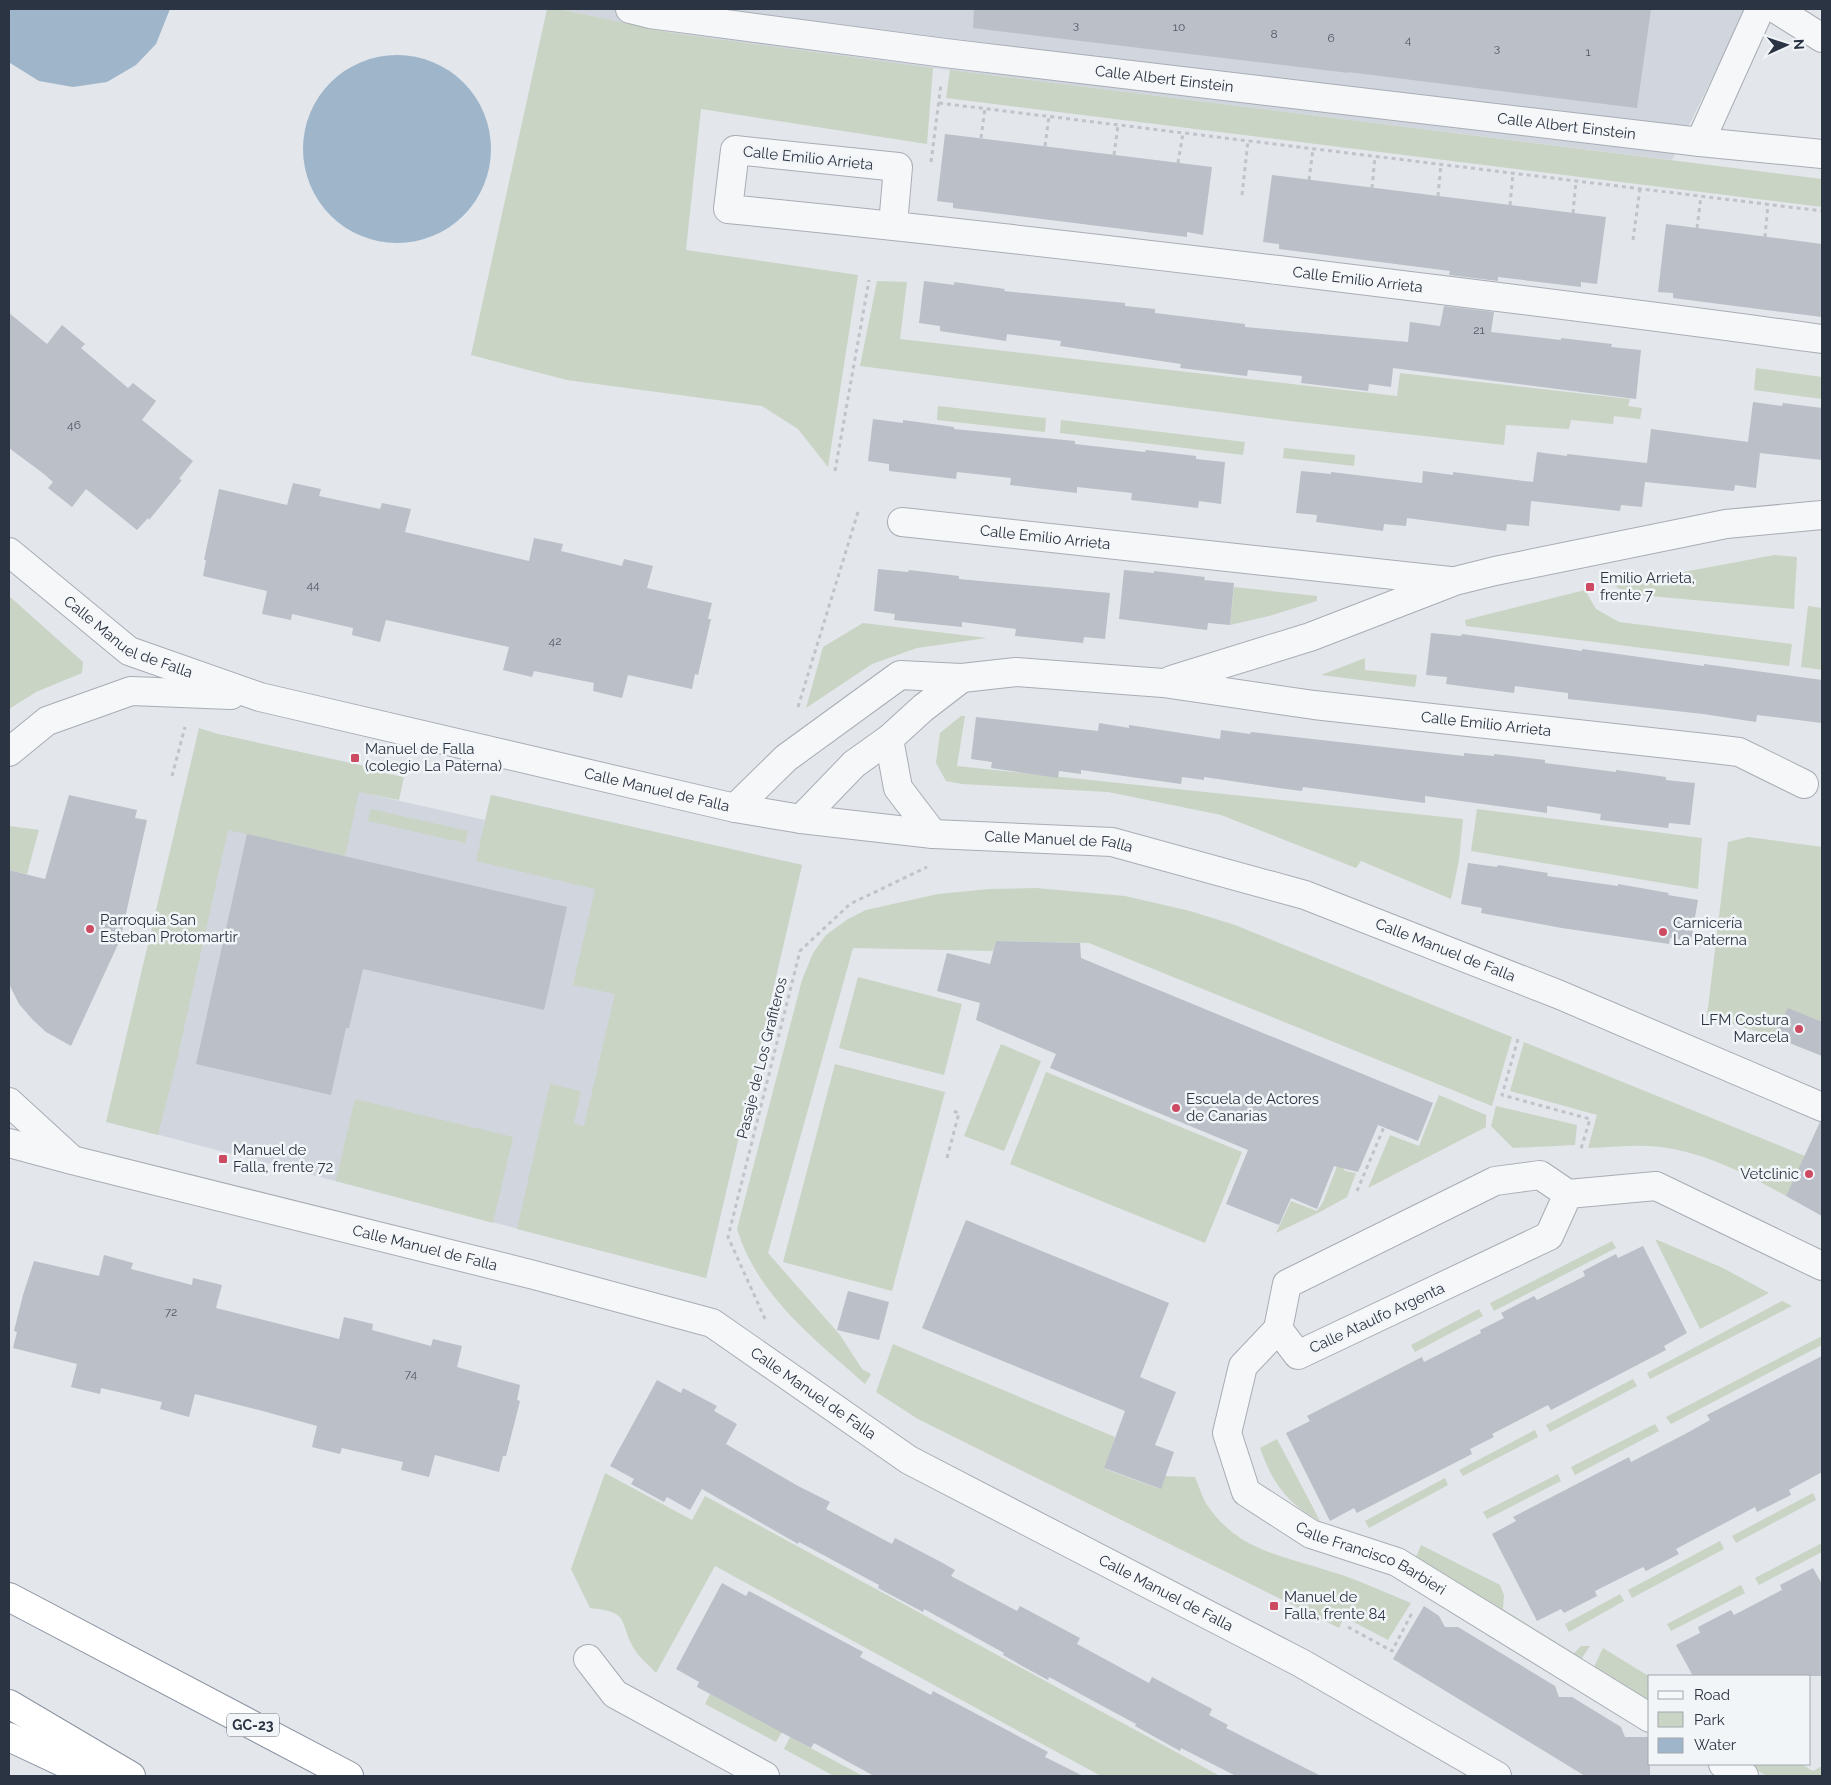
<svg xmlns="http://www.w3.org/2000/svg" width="1831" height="1785" viewBox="0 0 1831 1785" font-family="Raleway,sans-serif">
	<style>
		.built { fill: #d1d5dd }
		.green { fill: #c9d4c4 }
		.water { fill: #9fb5ca }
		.building { fill: #babfc8 }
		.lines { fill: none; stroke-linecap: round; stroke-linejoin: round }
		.street-casing { stroke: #a8adb5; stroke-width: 30 }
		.highway-casing { stroke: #8a94a1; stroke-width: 30 }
		.path { stroke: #c0c4ca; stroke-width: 3; stroke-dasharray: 4 4; stroke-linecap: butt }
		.street { stroke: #f5f7f9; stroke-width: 28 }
		.highway { stroke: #fff; stroke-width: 28 }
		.poi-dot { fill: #cc4b63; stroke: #f2f5f8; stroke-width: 2 }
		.labels { text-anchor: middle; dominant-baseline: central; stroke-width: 5; stroke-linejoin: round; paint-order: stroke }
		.number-label { font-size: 12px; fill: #4f5764 }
		.shield { fill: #f2f5f8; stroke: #676e79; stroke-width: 1 }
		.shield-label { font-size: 14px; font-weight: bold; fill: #2b3443 }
		.street-label { font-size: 15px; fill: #2b3443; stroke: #f2f5f8 }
		.poi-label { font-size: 15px; fill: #2b3443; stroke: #f2f5f8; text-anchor: start }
	</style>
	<rect width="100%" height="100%" fill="#e3e6eb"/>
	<g class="built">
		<polygon points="559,9 1746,9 1672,160 933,68 672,33"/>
		<polygon points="218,734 364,766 360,792 485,820 491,795 802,865 706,1278 125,1126"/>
	</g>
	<g class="green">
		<polygon points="547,9 559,9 672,33 933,68 927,144 701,109 686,250 858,275 828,467 798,429 762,406 567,380 471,355"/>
		<polygon points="950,70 1822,179 1822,207 946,98"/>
		<polygon points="877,281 907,282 900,339 1397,396 1400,373 1630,399 1628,406 1642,408 1640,419 1614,416 1613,424 1571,420 1569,429 1506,425 1504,445 1290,421 860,366"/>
		<polygon points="1756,368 1822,377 1822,399 1754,390"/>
		<polygon points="938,406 1046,418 1045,432 937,420"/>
		<polygon points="1061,420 1245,442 1243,455 1060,433"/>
		<polygon points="1284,448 1355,455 1354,466 1283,458"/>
		<polygon points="1774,555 1797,557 1794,609 1627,594 1614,585"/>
		<polygon points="1234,587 1317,596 1317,601 1269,616 1230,625"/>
		<polygon points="1585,590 1596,609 1619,622 1792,644 1789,666 1466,626 1465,620"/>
		<polygon points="9,596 83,662 82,673 36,692 9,709"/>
		<polygon points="1808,606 1822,608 1822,670 1801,667"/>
		<polygon points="863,623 987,638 917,648 872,664 806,708 823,647"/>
		<polygon points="1365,658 1365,670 1417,675 1415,687 1321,675"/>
		<polygon points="961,716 965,716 957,766 1463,819 1459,860 1451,899 1361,861 1356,868 1221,815 1108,792 962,784 946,781 936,763 940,733"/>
		<polygon points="199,728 218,734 364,766 364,769 404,777 399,800 359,792 345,856 228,830 177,1060 158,1135 106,1122"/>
		<polygon points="491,795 802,865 706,1278 517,1229 550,1084 581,1091 574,1123 584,1126 615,994 573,985 595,889 476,861"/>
		<polygon points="371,809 468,831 465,843 368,821"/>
		<polygon points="1477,809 1702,838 1698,889 1471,851"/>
		<polygon points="9,826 39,830 27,874 9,870"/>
		<polygon points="1748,837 1822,847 1822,1022 1789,1009 1772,1036 1707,1016 1728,842"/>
		<path d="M1036 888 1125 896 1190 911 1235 925 1512 1037 1492 1106 1089 943 996 941 993 951 853 948 768 1253 840 1335 862 1369 871 1374 865 1384C815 1340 757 1295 737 1229L802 980 813 953 826 935 848 919 866 910 938 894 989 889Z"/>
		<polygon points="858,977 962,1004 944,1075 839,1048"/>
		<path d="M1524 1042 1805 1156 1786 1196C1750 1176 1714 1157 1673 1149 1645 1143 1616 1147 1588 1148L1597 1115 1510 1091Z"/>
		<polygon points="1001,1044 1041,1061 1004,1151 964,1136"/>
		<polygon points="835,1064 945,1092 892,1291 783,1262"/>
		<polygon points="1046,1072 1242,1152 1205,1243 1010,1164"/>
		<polygon points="1439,1095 1486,1115 1486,1127 1368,1188 1390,1135 1419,1146"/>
		<polygon points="355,1099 513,1137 493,1223 336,1181"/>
		<polygon points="1496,1106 1577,1125 1575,1145 1513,1148 1491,1126"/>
		<polygon points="1341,1156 1341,1165 1345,1171 1356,1173 1347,1197 1320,1212 1276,1233 1291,1201 1317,1211 1323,1202"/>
		<polygon points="1655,1239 1723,1268 1769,1293 1700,1329"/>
		<polygon points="1612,1241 1616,1248 1494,1311 1490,1303"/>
		<polygon points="1782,1301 1792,1306 1650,1379 1647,1373"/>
		<polygon points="1479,1309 1483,1316 1415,1352 1411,1345"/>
		<polygon points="1822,1336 1822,1345 1671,1424 1666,1417"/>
		<path d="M893 1344 1115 1437 1105 1469 1160 1489 1165 1476 1195 1477C1199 1486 1202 1497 1207 1505 1239 1551 1280 1555 1329 1571 1357 1579 1384 1592 1411 1603L1388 1640 1344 1617 1339 1628 918 1419 876 1392Z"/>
		<polygon points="1633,1379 1637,1386 1550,1432 1546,1425"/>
		<polygon points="1655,1424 1659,1431 1575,1475 1571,1467"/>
		<polygon points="1535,1430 1538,1437 1463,1476 1459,1470"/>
		<path d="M1277 1439 1320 1521C1287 1504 1272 1482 1260 1448Z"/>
		<path d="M605 1473 692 1520 705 1496 1220 1776H1101L715 1566 656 1673C650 1666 642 1660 637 1653 617 1624 634 1612 590 1608L571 1569Z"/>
		<polygon points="1558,1474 1561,1481 1487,1519 1483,1512"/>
		<polygon points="1445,1478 1448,1485 1369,1528 1365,1521"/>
		<polygon points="1813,1493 1816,1500 1736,1543 1732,1536"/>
		<polygon points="1720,1541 1724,1549 1632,1598 1628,1590"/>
		<polygon points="1822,1543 1822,1552 1759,1585 1755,1578"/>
		<polygon points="1421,1545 1500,1585 1504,1595 1503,1609 1574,1653 1581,1646 1590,1646 1577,1665 1413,1564"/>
		<polygon points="1741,1585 1745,1593 1671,1631 1667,1624"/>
		<polygon points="1620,1594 1624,1601 1569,1632 1565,1624"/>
		<polygon points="1603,1648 1650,1677 1650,1706 1592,1671"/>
		<polygon points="710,1694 782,1732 776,1742 705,1704"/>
		<polygon points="790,1737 863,1776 834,1776 784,1749"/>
		<polygon points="1746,1764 1801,1764 1813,1771 1822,1766 1822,1776 1767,1776"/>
	</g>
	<g class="water">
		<polygon points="9,9 170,9 156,44 136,65 107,82 73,87 39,81 10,63"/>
		<circle cx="397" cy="149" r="94"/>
	</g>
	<g class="building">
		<polygon points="974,9 1651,9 1637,108 1348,72 1349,73 973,28"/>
		<polygon points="945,134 1212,167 1203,235 1187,232 1187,237 953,208 953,203 937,201"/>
		<polygon points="1272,175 1606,217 1597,284 1581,282 1581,287 1498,277 1498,281 1449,275 1450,271 1279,249 1279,244 1263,242"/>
		<polygon points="1666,224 1822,244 1822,317 1673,298 1673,293 1658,292"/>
		<polygon points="924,281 954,285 954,282 1005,289 1004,291 1125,303 1125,306 1155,309 1155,313 1245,324 1245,327 1408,342 1410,322 1440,326 1444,306 1494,312 1491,332 1561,340 1561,338 1612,344 1611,347 1641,350 1636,399 1393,368 1391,387 1369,384 1368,391 1301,383 1302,376 1248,370 1247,376 1180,368 1181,364 1060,346 1061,341 1007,334 1006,341 940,331 940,326 919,323"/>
		<polygon points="9,313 47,344 62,325 85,344 81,348 128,388 133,383 156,401 142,420 193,461 179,479 182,480 149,520 148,518 137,530 86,489 72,507 48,488 53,482 44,474 9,448"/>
		<polygon points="1753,402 1782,406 1783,403 1822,408 1822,460 1760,453 1756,488 1735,485 1734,491 1645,482 1642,507 1621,505 1620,511 1531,501 1529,526 1507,524 1506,531 1407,518 1406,526 1384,524 1383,531 1316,522 1317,515 1296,513 1301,471 1331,474 1331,472 1422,483 1423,471 1453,475 1453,472 1533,482 1537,452 1567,456 1567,454 1647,463 1651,429 1748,442"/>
		<polygon points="873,419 903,423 903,420 954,427 954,429 1075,441 1075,444 1145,452 1146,450 1196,456 1196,459 1225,462 1221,504 1199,501 1198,508 1131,500 1132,493 1077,487 1077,493 1010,485 1011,478 957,472 956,479 889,471 889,464 868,461"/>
		<polygon points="293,483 321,489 319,496 380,509 382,503 411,509 405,532 529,561 534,538 563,544 561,551 622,566 624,559 653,566 647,588 712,603 708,619 711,619 698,675 695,674 692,689 628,675 622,698 593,691 594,683 534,671 532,677 503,670 509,647 386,620 380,642 352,635 353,628 292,614 291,620 262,614 267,591 203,576 206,560 204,560 219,489 287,505"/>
		<polygon points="878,569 908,572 909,570 959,576 959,579 1110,593 1105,639 1084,637 1083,643 1015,636 1016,629 962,622 962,627 894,620 895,614 874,611"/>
		<polygon points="1124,570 1154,573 1154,571 1205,577 1204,580 1234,583 1230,625 1208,623 1207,630 1119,619"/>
		<polygon points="1431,633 1461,636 1462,634 1582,651 1582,649 1704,666 1704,664 1822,680 1822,723 1757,715 1756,722 1703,714 1568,699 1568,693 1515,686 1514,693 1446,684 1447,677 1426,675"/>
		<polygon points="976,717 1098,731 1099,723 1129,728 1129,725 1220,739 1221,730 1250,734 1251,732 1464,756 1464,753 1494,756 1494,754 1545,760 1545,763 1616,772 1616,770 1652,775 1666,777 1666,780 1695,783 1690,825 1669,823 1668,828 1600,820 1601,814 1547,806 1547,813 1425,796 1425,803 1303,787 1302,791 1286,789 1204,777 1204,780 1182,777 1181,784 1081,770 1081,774 1059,771 1058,778 991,768 992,762 971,759"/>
		<polygon points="69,795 137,810 135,818 147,820 120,940 71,1046 46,1032 33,1020 19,1004 9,984 9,870 45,879"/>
		<polygon points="247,834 567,907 544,1010 363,969 349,1028 346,1028 331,1095 196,1064"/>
		<polygon points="1468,863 1497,867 1498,865 1548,873 1547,876 1618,886 1618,884 1669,893 1668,895 1698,900 1691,941 1670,938 1669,944 1562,928 1481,913 1482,908 1461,904"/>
		<polygon points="996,941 1080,943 1081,958 1433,1103 1418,1141 1378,1125 1358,1172 1334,1166 1317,1209 1291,1198 1279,1225 1226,1204 1248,1150 1050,1068 1056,1054 976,1020 980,1003 937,991 947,953 990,964"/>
		<polygon points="1788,1008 1822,1022 1822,1056 1772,1036"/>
		<polygon points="1820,1122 1822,1122 1822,1216 1786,1196"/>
		<polygon points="966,1220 1169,1303 1140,1377 1176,1392 1155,1445 1174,1452 1161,1489 1104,1468 1125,1411 922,1328"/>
		<polygon points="1643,1246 1687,1333 1664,1346 1666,1350 1551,1410 1548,1405 1492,1434 1494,1437 1470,1449 1472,1454 1357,1513 1354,1508 1330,1521 1286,1433 1310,1421 1307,1416 1422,1357 1424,1362 1481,1333 1480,1330 1504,1318 1501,1313 1534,1296 1537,1300 1585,1276 1583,1271 1616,1254 1618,1258"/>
		<polygon points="104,1255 133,1263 131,1269 192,1285 193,1278 222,1285 216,1308 339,1339 344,1317 373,1324 372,1330 431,1346 433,1339 462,1346 457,1367 520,1385 517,1400 520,1401 506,1456 503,1456 499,1472 435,1455 429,1477 401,1470 403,1462 342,1448 340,1454 312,1447 317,1426 259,1410 195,1394 189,1417 160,1409 162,1402 101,1388 100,1394 71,1387 77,1364 13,1348 17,1332 14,1331 23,1295 34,1261 99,1276"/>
		<polygon points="848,1291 889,1302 879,1340 837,1330"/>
		<polygon points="1822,1356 1822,1472 1789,1490 1791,1495 1757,1512 1755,1507 1676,1549 1679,1554 1646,1571 1643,1567 1595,1591 1597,1596 1564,1613 1561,1609 1537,1621 1492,1534 1516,1521 1513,1517 1629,1457 1631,1462 1687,1433 1710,1420 1707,1415"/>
		<polygon points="657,1380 681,1393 683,1388 717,1406 714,1411 737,1424 726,1444 798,1486 830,1502 826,1509 892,1544 895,1538 939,1561 955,1570 951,1576 1017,1611 1020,1606 1080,1638 1077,1644 1149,1683 1152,1677 1212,1709 1209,1715 1228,1725 1226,1728 1321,1776 1236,1776 1181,1748 1180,1751 1135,1726 1136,1724 1110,1710 1049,1677 1048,1680 1024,1667 1003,1655 1004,1653 924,1609 923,1612 878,1588 879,1585 799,1542 798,1544 702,1489 690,1510 667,1497 664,1502 631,1484 634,1479 610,1466"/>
		<polygon points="1813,1568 1822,1584 1822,1676 1693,1676 1676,1645 1700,1633 1698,1627 1731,1610 1734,1615 1782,1590 1780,1585"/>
		<polygon points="722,1583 746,1596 749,1591 863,1652 860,1657 931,1695 933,1691 1005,1729 1048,1752 1045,1757 1083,1776 874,1776 814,1743 811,1748 790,1737 697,1687 699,1682 676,1669"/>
		<polygon points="1424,1606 1439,1616 1445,1627 1458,1627 1555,1686 1559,1697 1572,1697 1621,1727 1625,1737 1650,1737 1650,1776 1585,1776 1393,1659"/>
	</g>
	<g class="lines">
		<g class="street-casing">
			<g id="street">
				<path id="s1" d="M630 9 650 14 945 53 1700 142 1822 154"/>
				<polyline points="1776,9 1822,38"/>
				<polyline points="1700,142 1760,9"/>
				<path id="s2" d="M893 225 898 167 735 150 728 209C912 227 1095 248 1278 270 1460 292 1641 314 1822 339"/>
				<path id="s3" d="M902 522 1450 581"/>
				<path id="s4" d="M9 552 129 651 260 697 735 808 801 819 933 834 1112 842 1305 895 1560 995 1822 1107"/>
				<polyline points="1171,680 1310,637 1455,581 1495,571 1726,524 1822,515"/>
				<polyline points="889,739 898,788 933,834"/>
				<polyline points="9,752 47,721 131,691 231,695"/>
				<path id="s5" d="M735 808 786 758 900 675 962 678 1016 672 1163 683 1314 705 1714 749 1739 752 1804 784"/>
				<polyline points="801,819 854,764 889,739 923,708 962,678"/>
				<polyline points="9,1102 69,1157"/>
				<path id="s6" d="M9 1143 72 1160 534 1275 712 1323 909 1460 1301 1663 1497 1776"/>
				<polyline points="1568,1194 1549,1236 1298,1355 1278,1329 1287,1284 1495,1181 1540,1175 1568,1194 1656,1186 1822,1266"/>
				<path id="s7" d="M1278 1329 1243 1366 1227 1433 1246 1492 1311 1534 1397 1562 1650 1718"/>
				<polyline points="588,1659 615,1694 765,1776"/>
				<polyline points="1723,1764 1744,1776"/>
			</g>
		</g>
		<g class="highway-casing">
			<g id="highway">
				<polyline points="9,1597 349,1776"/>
				<polyline points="9,1704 131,1776"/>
				<polyline points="9,1737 92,1776"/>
			</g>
		</g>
		<g class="path">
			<polyline points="939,103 1822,211"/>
			<polyline points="981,138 985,108"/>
			<polyline points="1045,146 1049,116"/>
			<polyline points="1114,155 1118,125"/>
			<polyline points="931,162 941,84"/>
			<polyline points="1178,163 1183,133"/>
			<polyline points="1309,180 1313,149"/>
			<polyline points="1372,188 1375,156"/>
			<polyline points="1242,195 1248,141"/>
			<polyline points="1438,196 1441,164"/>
			<polyline points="1510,205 1513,173"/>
			<polyline points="1573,213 1576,181"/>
			<polyline points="1697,228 1701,196"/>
			<polyline points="1765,237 1768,204"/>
			<polyline points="1633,240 1640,188"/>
			<polyline points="835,471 869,280"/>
			<polyline points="798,707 858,512"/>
			<polyline points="172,776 185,727"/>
			<polyline points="1518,1039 1502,1095 1590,1119 1581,1149"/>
			<polyline points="947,1158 959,1113 953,1111"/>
			<polyline points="1357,1191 1384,1127"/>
			<polyline points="765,1319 728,1237 800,951 850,904 927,867"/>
			<polyline points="1348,1627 1392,1651 1413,1611"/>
		</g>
		<use href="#street" class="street"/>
		<use href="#highway" class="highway"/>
	</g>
	<g class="poi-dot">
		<rect x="1585" y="582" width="10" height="10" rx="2.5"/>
		<rect x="350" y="753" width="10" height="10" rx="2.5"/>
		<circle cx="90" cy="929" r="5"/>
		<circle cx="1663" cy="932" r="5"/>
		<circle cx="1799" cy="1029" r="5"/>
		<circle cx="1176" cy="1108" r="5"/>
		<rect x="218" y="1154" width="10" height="10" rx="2.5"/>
		<circle cx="1809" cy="1174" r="5"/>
		<rect x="1269" y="1601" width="10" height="10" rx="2.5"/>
	</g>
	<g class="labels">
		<g class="number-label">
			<text x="1076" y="25">3</text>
			<text x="1179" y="27">10</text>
			<text x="1274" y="34">8</text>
			<text x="1331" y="38">6</text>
			<text x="1408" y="40">4</text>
			<text x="1497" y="48">3</text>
			<text x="1588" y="52">1</text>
			<text x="1479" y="330">21</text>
			<text x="74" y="425">46</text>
			<text x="313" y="585">44</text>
			<text x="555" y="641">42</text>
			<text x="171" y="1312">72</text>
			<text x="411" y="1374">74</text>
		</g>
		<rect class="shield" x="227" y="1713.5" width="52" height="23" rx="4"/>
		<g class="shield-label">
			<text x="253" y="1725">GC-23</text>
		</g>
		<g class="street-label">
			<text stroke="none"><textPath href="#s1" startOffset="539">Calle Albert Einstein</textPath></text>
			<text stroke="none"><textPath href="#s1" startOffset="944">Calle Albert Einstein</textPath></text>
			<text transform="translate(808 158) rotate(6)">Calle Emilio Arrieta</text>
			<text stroke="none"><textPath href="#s2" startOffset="915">Calle Emilio Arrieta</textPath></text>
			<text stroke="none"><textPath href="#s3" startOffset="144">Calle Emilio Arrieta</textPath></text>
			<text stroke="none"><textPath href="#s4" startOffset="148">Calle Manuel de Falla</textPath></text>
			<text stroke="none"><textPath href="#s5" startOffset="802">Calle Emilio Arrieta</textPath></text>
			<text stroke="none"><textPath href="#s4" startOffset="702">Calle Manuel de Falla</textPath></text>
			<text stroke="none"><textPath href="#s4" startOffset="1108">Calle Manuel de Falla</textPath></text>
			<text stroke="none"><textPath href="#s4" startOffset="1512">Calle Manuel de Falla</textPath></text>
			<text transform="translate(762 1058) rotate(-76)">Pasaje de Los Grafiteros</text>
			<text stroke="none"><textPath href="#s6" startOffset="429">Calle Manuel de Falla</textPath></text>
			<text transform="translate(1377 1318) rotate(-25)">Calle Ataulfo Argenta</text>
			<text stroke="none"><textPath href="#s6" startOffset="849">Calle Manuel de Falla</textPath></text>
			<text stroke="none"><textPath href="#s7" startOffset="324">Calle Francisco Barbieri</textPath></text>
			<text stroke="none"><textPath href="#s6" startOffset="1255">Calle Manuel de Falla</textPath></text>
		</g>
		<g class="poi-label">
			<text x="1600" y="578">Emilio Arrieta,<tspan x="1600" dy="17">frente 7</tspan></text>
			<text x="365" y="749">Manuel de Falla<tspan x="365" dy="17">(colegio La Paterna)</tspan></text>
			<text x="100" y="920">Parroquia San<tspan x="100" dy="17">Esteban Protomartir</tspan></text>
			<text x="1673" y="923">Carnicería<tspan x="1673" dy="17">La Paterna</tspan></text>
			<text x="1789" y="1020" text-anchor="end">LFM Costura<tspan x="1789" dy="17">Marcela</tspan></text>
			<text x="1186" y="1099">Escuela de Actores<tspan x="1186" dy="17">de Canarias</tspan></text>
			<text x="233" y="1150">Manuel de<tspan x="233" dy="17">Falla, frente 72</tspan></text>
			<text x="1799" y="1174" text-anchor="end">Vetclinic</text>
			<text x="1284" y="1597">Manuel de<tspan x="1284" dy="17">Falla, frente 84</tspan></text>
		</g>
	</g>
	<rect width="1831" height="1785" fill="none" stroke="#2b3443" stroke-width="20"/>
	<rect x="1648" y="1675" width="162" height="90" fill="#f2f5f8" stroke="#a2a8b0"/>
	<rect x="1658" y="1691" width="25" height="8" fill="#f5f7f9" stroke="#a2a8b0"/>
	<text x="1694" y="1700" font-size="15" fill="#2b3443">Road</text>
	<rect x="1658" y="1712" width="25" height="15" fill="#c9d4c4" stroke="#a2a8b0"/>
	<text x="1694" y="1725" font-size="15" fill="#2b3443">Park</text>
	<rect x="1658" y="1738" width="25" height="15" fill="#9fb5ca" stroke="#a2a8b0"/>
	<text x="1694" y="1750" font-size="15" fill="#2b3443">Water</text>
	<g transform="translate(1786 45) rotate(87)" stroke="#f2f5f8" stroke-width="4" paint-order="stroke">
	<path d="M0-4L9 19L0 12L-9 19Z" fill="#2b3443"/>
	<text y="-8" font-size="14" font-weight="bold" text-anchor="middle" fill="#2b3443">N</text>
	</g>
</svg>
